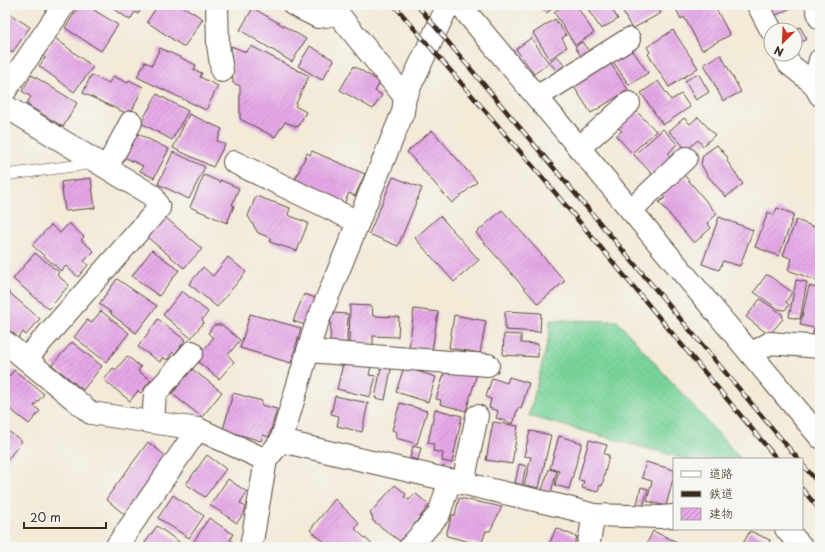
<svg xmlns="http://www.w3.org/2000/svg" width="825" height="552" viewBox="0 0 825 552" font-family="'Playpen Sans','Klee One',sans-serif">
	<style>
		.grass { fill: url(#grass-dots); stroke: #5a7f5c }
		.building { fill: url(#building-hatch) }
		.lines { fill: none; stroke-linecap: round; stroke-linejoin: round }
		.service-casing { stroke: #57473a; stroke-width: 12 }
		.minor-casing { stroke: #57473a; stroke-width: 24 }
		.service { stroke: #fff; stroke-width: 11 }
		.minor { stroke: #fff; stroke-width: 22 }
		.rail-casing { stroke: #3b2a1e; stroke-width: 4.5 }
		.rail { stroke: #f6f6f2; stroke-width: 3; stroke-dasharray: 9; stroke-linecap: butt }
	</style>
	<defs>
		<pattern id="grass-dots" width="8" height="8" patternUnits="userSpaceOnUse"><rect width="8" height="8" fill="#79d49a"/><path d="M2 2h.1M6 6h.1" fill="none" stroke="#6ab684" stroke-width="1.8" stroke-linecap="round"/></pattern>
		<pattern id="building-hatch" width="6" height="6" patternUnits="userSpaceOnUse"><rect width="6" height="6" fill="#e6a8e8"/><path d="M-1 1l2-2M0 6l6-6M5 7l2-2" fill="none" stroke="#bc89bb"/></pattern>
	</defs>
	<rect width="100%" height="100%" fill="#f6f6f2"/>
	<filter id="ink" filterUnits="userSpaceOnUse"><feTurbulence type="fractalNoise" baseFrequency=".025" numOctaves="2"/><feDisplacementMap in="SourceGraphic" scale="8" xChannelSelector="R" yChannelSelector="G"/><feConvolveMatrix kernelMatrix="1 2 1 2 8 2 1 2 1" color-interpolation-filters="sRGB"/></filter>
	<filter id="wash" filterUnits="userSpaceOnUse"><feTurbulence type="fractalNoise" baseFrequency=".012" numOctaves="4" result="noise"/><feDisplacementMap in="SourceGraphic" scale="16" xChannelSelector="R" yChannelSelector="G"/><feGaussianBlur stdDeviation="0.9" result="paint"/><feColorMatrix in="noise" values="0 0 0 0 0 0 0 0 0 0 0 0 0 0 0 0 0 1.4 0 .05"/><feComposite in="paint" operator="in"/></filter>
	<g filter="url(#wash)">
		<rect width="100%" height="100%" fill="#f3ead8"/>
		<polygon class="grass" points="550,320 617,321 741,459 685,459 529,416 549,336"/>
		<g id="blocks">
			<g class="building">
				<polygon points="80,5 86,5 118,25 101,51 65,28"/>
				<polygon points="109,5 144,5 138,14 135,12 130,20"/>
				<polygon points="158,5 181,5 203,19 184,47 147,22"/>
				<polygon points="540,5 557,5 546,13"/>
				<polygon points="564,5 576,5 594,33 575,45 554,12"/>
				<polygon points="585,5 609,5 618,19 601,29"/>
				<polygon points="619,5 656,5 661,13 632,29"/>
				<polygon points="674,5 714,5 730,35 702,50 684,17 681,19"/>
				<polygon points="767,5 792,5 793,7 772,17"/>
				<polygon points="253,8 306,39 292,62 240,30"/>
				<polygon points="5,11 30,27 12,53 5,48"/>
				<polygon points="555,19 566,35 562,38 567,47 550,59 533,33"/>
				<polygon points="800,27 807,39 795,46 795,30"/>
				<polygon points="673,30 698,68 669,87 648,54 650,52 647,47"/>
				<polygon points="55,38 93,67 74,92 39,66 45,58 43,56"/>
				<polygon points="531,38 549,63 534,74 516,49"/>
				<polygon points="582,42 589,51 581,56 575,47"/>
				<polygon points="231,46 246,52 251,46 309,76 295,106 306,112 298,127 285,122 275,137 240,119 240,86 233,83"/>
				<polygon points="310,46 334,60 322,80 298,66"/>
				<polygon points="160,48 196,65 194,70 202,73 200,77 218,86 206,110 137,77 145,62 152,65"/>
				<polygon points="631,48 648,73 629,85 612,60"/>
				<polygon points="721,55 741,92 723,101 704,64"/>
				<polygon points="557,56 565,65 557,71 549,62"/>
				<polygon points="609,61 628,90 591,113 572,84"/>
				<polygon points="354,66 380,82 375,91 382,95 373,109 340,90"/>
				<polygon points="698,73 709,92 696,100 685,81"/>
				<polygon points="32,75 77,103 63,127 26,104 31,97 22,91"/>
				<polygon points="91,75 109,83 113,76 128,83 129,80 143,87 130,115 83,93"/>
				<polygon points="658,81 671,100 681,94 690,107 663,125 641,93"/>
				<polygon points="157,94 188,111 172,140 141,123"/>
				<polygon points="636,111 656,131 632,153 616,136 622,131 618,128"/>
				<polygon points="189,114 222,129 217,141 225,144 213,167 173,148"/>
				<polygon points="698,117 715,135 703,146 698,140 687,150 669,131 684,118 690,124"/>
				<polygon points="663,129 677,144 668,154 672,158 653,175 634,155"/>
				<polygon points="432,130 477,182 452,203 407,152"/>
				<polygon points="136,133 169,149 154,178 140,171 143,166 124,157"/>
				<polygon points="717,145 728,158 727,161 743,184 726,197 707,175 701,164 703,155"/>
				<polygon points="312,151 365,174 355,196 349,193 344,204 294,182 307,153 310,155"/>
				<polygon points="173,152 205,167 189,199 158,184"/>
				<polygon points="204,175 220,182 220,180 239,188 232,205 234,206 227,223 190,207"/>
				<polygon points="684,175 717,214 707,223 711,228 694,243 659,202 665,198 661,194"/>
				<polygon points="393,177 422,188 398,246 369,234"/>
				<polygon points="91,178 95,208 65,211 61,182"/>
				<polygon points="256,196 290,208 288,215 308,223 297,251 270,242 271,238 258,233 248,216"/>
				<polygon points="777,208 794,214 779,256 755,247 768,212 774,215"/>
				<polygon points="502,210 565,281 538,304 476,233"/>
				<polygon points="440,216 479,260 454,282 415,238"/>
				<polygon points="165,217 202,249 184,268 147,237"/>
				<polygon points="719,217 753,230 740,266 723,261 719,270 702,264"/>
				<polygon points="796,220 817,228 819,225 820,225 820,282 788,270 792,259 783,255"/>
				<polygon points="69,223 84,237 81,240 94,251 84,261 88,265 78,277 66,266 61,271 32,245 51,225 60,233"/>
				<polygon points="152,250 179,270 159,296 132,276"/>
				<polygon points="35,253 59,272 57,275 69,285 49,309 13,279"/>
				<polygon points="228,257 246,272 217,307 189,284 203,267 213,276"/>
				<polygon points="766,275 768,275 792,292 786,302 789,305 785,310 778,309 754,292"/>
				<polygon points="117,279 157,306 136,333 111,314 112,313 99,304"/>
				<polygon points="796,280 807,282 800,319 789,317"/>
				<polygon points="809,286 820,289 820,336 813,335 814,328 800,325"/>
				<polygon points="5,289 40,319 26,335 23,332 18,338 5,326"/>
				<polygon points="182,291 208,312 202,320 204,322 191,338 163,315"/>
				<polygon points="304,294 316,298 305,325 293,321"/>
				<polygon points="760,299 782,314 783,319 769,335 746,317"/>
				<polygon points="350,305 372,306 373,316 399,317 398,337 373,336 373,347 349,345"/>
				<polygon points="414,309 438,312 432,351 409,348"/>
				<polygon points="101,311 129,333 106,362 74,337 87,320 91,323"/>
				<polygon points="505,311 541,313 540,332 505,330"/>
				<polygon points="331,313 348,314 347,344 330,344"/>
				<polygon points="250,314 301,328 291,363 240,348"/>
				<polygon points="454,315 486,321 480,353 449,348"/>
				<polygon points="158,319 185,340 175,354 173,352 167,360 163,357 160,362 138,347"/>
				<polygon points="214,325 222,325 240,340 228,355 234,362 219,379 196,360 213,338 208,333"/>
				<polygon points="504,334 521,335 521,343 538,344 538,357 503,355"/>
				<polygon points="72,342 102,366 83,390 52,365"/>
				<polygon points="127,356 141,367 138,371 151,380 141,393 138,391 130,401 104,380 113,368 116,370"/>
				<polygon points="344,360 371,367 369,375 376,376 370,397 337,389"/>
				<polygon points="382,362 392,364 385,400 375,398"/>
				<polygon points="404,367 436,377 428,402 396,392"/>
				<polygon points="458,368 477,374 466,411 440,404 441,400 436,399 445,371 456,374"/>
				<polygon points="192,369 222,392 202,417 172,394"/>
				<polygon points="14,370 44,394 34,406 40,411 29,424 5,405 5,381"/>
				<polygon points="509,377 529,383 521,409 518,408 513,424 496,418 498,411 489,408 491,399 486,397 492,378 507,383"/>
				<polygon points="233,393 262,401 261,405 277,409 269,437 263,435 261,441 223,430"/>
				<polygon points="335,396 368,403 362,432 337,426 339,416 331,414"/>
				<polygon points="400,403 427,411 417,444 396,438 397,432 392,430"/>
				<polygon points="435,409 462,416 452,463 442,461 443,453 433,451 434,444 428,443"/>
				<polygon points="493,422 518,426 512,464 486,460"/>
				<polygon points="5,429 22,441 5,463"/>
				<polygon points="530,431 551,435 539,488 524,485 531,457 524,456"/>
				<polygon points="559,436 582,443 569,489 555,485 559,471 550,468"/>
				<polygon points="589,440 607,445 604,454 609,455 602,486 600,485 598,492 582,488 584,481 578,480"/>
				<polygon points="148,442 167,457 125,515 106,499"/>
				<polygon points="413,446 421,448 418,460 410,458"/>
				<polygon points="207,455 226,469 205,497 186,484"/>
				<polygon points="646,462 674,470 674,475 666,506 647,501 652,481 642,478"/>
				<polygon points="519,464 526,466 522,485 515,483"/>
				<polygon points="549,469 557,471 551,492 542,490"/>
				<polygon points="228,479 247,492 240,503 247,508 237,523 210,505"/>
				<polygon points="395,485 406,494 404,497 409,500 415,493 429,505 401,542 372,520 373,518 370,513"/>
				<polygon points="641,487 648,489 643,506 637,504"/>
				<polygon points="173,495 204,516 189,538 158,518"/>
				<polygon points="459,498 502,507 490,531 486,531 481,545 447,536 446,535 452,515 455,515"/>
				<polygon points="335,499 359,523 355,529 375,547 330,547 310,530"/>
				<polygon points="209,518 233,534 230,540 239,546 238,547 202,547 194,541"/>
				<polygon points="157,526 186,547 142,547"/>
				<polygon points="556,528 577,537 573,547 548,547"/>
				<polygon points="653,531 679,543 677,547 645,547"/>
				<polygon points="750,531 770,540 768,547 741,547"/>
			</g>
		</g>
	</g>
	<g filter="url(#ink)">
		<use href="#blocks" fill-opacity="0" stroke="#57473a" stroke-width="1"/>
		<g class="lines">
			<g class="service-casing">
				<polyline id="service" points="5,175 96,163"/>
			</g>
			<g class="minor-casing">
				<g id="minor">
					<polyline points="217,5 218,45 222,71"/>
					<polyline points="294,5 318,17 338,14"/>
					<polyline points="331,5 405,97"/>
					<polyline points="460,5 820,437"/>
					<polyline points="758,5 771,30"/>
					<polyline points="816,5 820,18"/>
					<polyline points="784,54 789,64 814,84"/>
					<polyline points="820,60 814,84 820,95"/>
					<polyline points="5,91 64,5"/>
					<polyline points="537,97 629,39"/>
					<polyline points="5,106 153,196 159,208 26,359"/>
					<polyline points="579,148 629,103"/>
					<polyline points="234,162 358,222"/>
					<polyline points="107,167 131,122"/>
					<polyline points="631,210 686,158"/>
					<polyline points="5,342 91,413 198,429"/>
					<polyline points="308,351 488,365"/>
					<polyline points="751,354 770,343 820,347"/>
					<polyline points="153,422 155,394 192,352"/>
					<polyline points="281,441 565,507 594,515 660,517 674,516"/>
					<polyline points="463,483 477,416"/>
					<polyline points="786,529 802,547"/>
					<polyline points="116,547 198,429 266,460"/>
					<polyline points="251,547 266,460 281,441 315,328 403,112 405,97 448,5"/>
					<polyline points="410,547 439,514 450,480"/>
					<polyline points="588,547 594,515"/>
				</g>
			</g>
			<use href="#service" class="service"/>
			<use href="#minor" class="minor"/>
			<g class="rail-casing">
				<g id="rail">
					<polyline points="394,5 542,177 777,459"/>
					<polyline points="417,5 798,459"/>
					<polyline points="802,464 820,485"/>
					<polyline points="802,489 820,510"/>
				</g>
			</g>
			<use href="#rail" class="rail"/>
		</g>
	</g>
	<rect width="825" height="552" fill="none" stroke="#f6f6f2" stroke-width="20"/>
	<rect x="673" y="458" width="130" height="72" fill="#f6f6f2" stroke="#aba49d"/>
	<rect x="681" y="471" width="20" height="6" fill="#ffffff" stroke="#aba49d"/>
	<text x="709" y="478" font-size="12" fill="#3b2a1e">道路</text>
	<rect x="681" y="491" width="20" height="6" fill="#3b2a1e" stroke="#aba49d"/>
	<text x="709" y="498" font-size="12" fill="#3b2a1e">鉄道</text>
	<rect x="681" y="508" width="20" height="12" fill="url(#building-hatch)" stroke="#aba49d"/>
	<text x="709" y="518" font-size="12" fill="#3b2a1e">建物</text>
	<g transform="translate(783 42) rotate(204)"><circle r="19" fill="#f6f6f2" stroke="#aba49d"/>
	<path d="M0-3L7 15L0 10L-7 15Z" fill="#c8321e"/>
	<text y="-6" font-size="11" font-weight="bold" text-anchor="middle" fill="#3b2a1e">N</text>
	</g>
	<path d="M24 522v6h82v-6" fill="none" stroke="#3b2a1e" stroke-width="2"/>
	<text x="30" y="522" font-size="12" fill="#3b2a1e" stroke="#f6f6f2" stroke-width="3" paint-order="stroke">20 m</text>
</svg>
